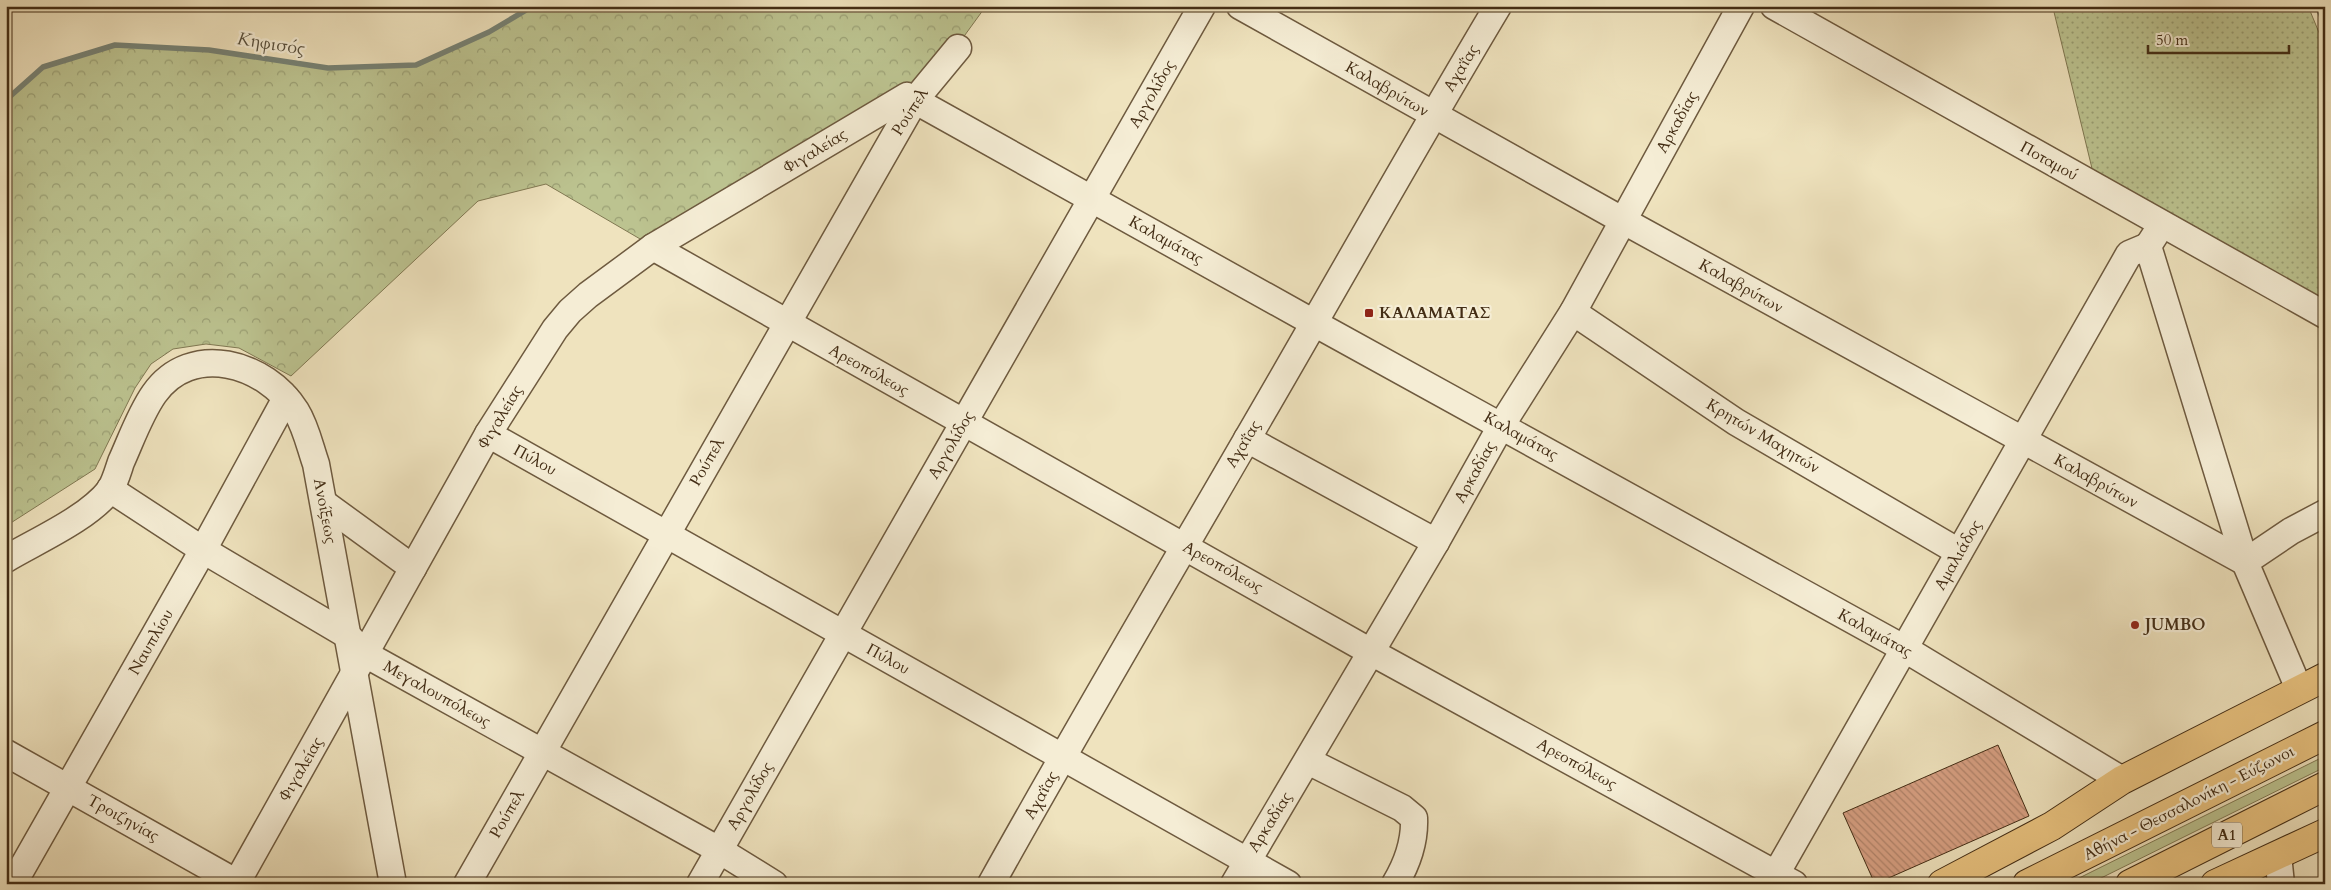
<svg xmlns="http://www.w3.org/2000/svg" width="2331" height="890" viewBox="0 0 2331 890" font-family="Cardo,serif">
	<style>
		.grass { fill: #bcc390; stroke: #807852 }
		.forest { fill: url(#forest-crowns); stroke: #807852 }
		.park { fill: url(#park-dots); stroke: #807852 }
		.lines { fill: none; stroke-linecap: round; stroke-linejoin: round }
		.stream { stroke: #778376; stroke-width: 5.5 }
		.building { fill: url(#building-back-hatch); stroke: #432d15 }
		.minor-casing { stroke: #6e5a3f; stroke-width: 29 }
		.major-casing { stroke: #432d15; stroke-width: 30 }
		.highway-casing { stroke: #432d15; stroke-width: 30 }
		.minor { stroke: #f5edd5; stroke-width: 26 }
		.major { stroke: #e8c27f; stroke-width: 28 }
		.highway { stroke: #e8c27f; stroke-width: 28 }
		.poi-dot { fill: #8f2418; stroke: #f5edd5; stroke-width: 2 }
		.labels { text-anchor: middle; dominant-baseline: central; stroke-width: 4.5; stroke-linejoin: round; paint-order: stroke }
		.shield { fill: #f5edd5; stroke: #78674f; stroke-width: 1 }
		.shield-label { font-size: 15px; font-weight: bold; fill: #432d15 }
		.street-label { font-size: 16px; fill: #432d15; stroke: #f5edd5 }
		.poi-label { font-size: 16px; font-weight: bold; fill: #432d15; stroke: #f5edd5; text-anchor: start }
		.water-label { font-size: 18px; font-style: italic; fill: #59513e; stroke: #f5edd5 }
	</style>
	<defs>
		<pattern id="forest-crowns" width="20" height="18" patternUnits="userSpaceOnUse" patternTransform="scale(1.25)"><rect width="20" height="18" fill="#bcc390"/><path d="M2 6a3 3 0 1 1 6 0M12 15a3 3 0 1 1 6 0" fill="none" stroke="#9a9f74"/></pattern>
		<pattern id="park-dots" width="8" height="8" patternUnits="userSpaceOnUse" patternTransform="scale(1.25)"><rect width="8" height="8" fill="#bcc390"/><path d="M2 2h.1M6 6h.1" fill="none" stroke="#9a9f74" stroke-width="1.8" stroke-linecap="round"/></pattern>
		<pattern id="building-back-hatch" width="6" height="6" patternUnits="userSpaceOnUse" patternTransform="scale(1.25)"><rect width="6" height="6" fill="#d7a083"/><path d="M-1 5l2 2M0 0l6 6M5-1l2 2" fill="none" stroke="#b0836a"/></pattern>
	</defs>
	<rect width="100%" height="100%" fill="#efe3be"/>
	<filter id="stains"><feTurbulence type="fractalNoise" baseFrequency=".004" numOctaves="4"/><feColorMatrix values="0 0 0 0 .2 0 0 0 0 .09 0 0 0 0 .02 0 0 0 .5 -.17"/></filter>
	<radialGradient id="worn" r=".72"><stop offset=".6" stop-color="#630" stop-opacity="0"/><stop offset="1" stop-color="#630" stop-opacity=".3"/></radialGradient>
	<polygon class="grass" points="2325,756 2325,767 2089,884 2067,884"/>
	<polygon class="forest" points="533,6 986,6 917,101 647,243 546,184 478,201 291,376 239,348 206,344 173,349 151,364 135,388 95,469 6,526 6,100 43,67 115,45 209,50 328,68 416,65 489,32"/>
	<polygon class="park" points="2049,6 2308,6 2325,47 2325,315 2097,189 2054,12"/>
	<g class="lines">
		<g class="stream">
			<polyline points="2317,6 2325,24"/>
			<polyline points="6,100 43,67 115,45 209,50 328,68 416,65 489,32 533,6"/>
		</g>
	</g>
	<polygon class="building" points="1998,745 2029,816 1875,884 1843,813"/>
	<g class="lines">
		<g class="minor-casing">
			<g id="minor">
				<polyline points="1240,6 1622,220 2245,562 2291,531 2325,513"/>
				<polyline points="1774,6 2325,315"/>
				<polyline points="2157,232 2148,246 2245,562 2299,689"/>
				<polyline points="653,247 1371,652 1794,884"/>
				<polyline points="1573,312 1736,422 1959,552"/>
				<polyline points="488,434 1288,884"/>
				<polyline points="1247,439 1436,542"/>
				<polyline points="110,489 203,550 347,635 365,654 719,850 774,884"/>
				<polyline points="325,504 413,568"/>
				<path d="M6 559C38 540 87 519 110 490 115 482 118 471 121 462 131 440 140 414 154 394 191 341 266 363 296 411 306 427 310 447 316 464L393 884"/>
				<polyline points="6,753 239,884"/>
				<path d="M1308 761 1402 808 1414 818C1415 841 1407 864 1395 884"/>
				<polyline points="2278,855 2281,884"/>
				<polyline points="1776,874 2129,254 2148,246"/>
				<polyline points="13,884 203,550 286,398"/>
				<polyline points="236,884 488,434 555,329 570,311 588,295 653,247 907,96 1314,323 1905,649 2122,780"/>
				<polyline points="467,884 915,100 958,48"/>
				<polyline points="700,884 1202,6"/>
				<path d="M991 884C1096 695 1207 510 1314 323 1375 217 1435 111 1498 6"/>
				<polyline points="1234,884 1436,542 1501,426 1573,312 1741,6"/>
			</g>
		</g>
		<g class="major-casing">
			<g id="major">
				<polyline points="1942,884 2052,826 2122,780 2325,677"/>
				<polyline points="2215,884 2325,833"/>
			</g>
		</g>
		<g class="highway-casing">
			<g id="highway">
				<polyline points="2027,884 2325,735"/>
				<polyline points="2130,884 2325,786"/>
			</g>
		</g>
		<use href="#minor" class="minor"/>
		<use href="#major" class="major"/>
		<use href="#highway" class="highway"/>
	</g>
	<g class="poi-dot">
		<rect x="1364" y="308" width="10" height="10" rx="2.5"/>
		<circle cx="2135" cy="625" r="5"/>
	</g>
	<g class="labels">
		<rect class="shield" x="2212" y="822.5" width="30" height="25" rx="4"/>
		<g class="shield-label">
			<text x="2227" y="835">Α1</text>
		</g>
		<g class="street-label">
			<text transform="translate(1461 68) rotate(-59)">Αχαΐας</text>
			<text transform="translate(1387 89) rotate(30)">Καλαβρύτων</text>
			<text transform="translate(1152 94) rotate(-60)">Αργολίδος</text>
			<text transform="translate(910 112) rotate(-57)">Ρούπελ</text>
			<text transform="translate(1677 122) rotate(-61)">Αρκαδίας</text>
			<text transform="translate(815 151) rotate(-31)">Φιγαλείας</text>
			<text transform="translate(2049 161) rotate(29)">Ποταμού</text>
			<text transform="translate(1166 240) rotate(29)">Καλαμάτας</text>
			<text transform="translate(1741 286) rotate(29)">Καλαβρύτων</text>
			<text transform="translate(869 370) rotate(29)">Αρεοπόλεως</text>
			<text transform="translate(500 417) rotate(-59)">Φιγαλείας</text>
			<text transform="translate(1521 436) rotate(29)">Καλαμάτας</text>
			<text transform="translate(1763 436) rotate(31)">Κρητών Μαχητών</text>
			<text transform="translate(1243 444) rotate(-59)">Αχαΐας</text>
			<text transform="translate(951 445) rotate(-60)">Αργολίδος</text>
			<text transform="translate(535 460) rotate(29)">Πύλου</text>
			<text transform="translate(707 462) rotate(-60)">Ρούπελ</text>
			<text transform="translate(1475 472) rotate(-61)">Αρκαδίας</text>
			<text transform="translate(2096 481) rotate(29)">Καλαβρύτων</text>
			<text transform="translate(325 511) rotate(79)">Ανοίξεως</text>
			<text transform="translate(1958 555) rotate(-60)">Αμαλιάδος</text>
			<text transform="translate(1223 567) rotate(29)">Αρεοπόλεως</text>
			<text transform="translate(1875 633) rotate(29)">Καλαμάτας</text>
			<text transform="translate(151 642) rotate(-60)">Ναυπλίου</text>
			<text transform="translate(888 659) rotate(29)">Πύλου</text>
			<text transform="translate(437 694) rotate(29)">Μεγαλουπόλεως</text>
			<text transform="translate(1577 764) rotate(29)">Αρεοπόλεως</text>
			<text transform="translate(301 769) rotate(-60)">Φιγαλείας</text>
			<text transform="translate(1041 795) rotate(-61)">Αχαΐας</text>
			<text transform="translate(750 796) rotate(-60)">Αργολίδος</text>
			<text transform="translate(2189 803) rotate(-27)">Αθήνα - Θεσσαλονίκη - Εύζωνοι</text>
			<text transform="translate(507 814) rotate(-60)">Ρούπελ</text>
			<text transform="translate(123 818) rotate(29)">Τροιζηνίας</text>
			<text transform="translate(1270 822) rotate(-58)">Αρκαδίας</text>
		</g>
		<g class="poi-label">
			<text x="1379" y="313">ΚΑΛΑΜΑΤΑΣ</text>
			<text x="2145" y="625">JUMBO</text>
		</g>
		<g class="water-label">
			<text transform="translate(271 44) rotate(9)">Κηφισός</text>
		</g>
	</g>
	<rect width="2331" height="890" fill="none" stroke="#efe3be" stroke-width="25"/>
	<rect x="8" y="8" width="2316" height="875" fill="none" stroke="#432d15" stroke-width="2.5"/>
	<rect x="12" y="12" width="2306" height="865" fill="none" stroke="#432d15"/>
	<path d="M2148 45v8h141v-8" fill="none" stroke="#432d15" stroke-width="2.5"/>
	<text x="2156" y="45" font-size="15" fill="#432d15" stroke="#f5edd5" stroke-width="4" paint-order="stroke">50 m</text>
	<rect width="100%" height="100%" filter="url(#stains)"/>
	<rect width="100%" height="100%" fill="url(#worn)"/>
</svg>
